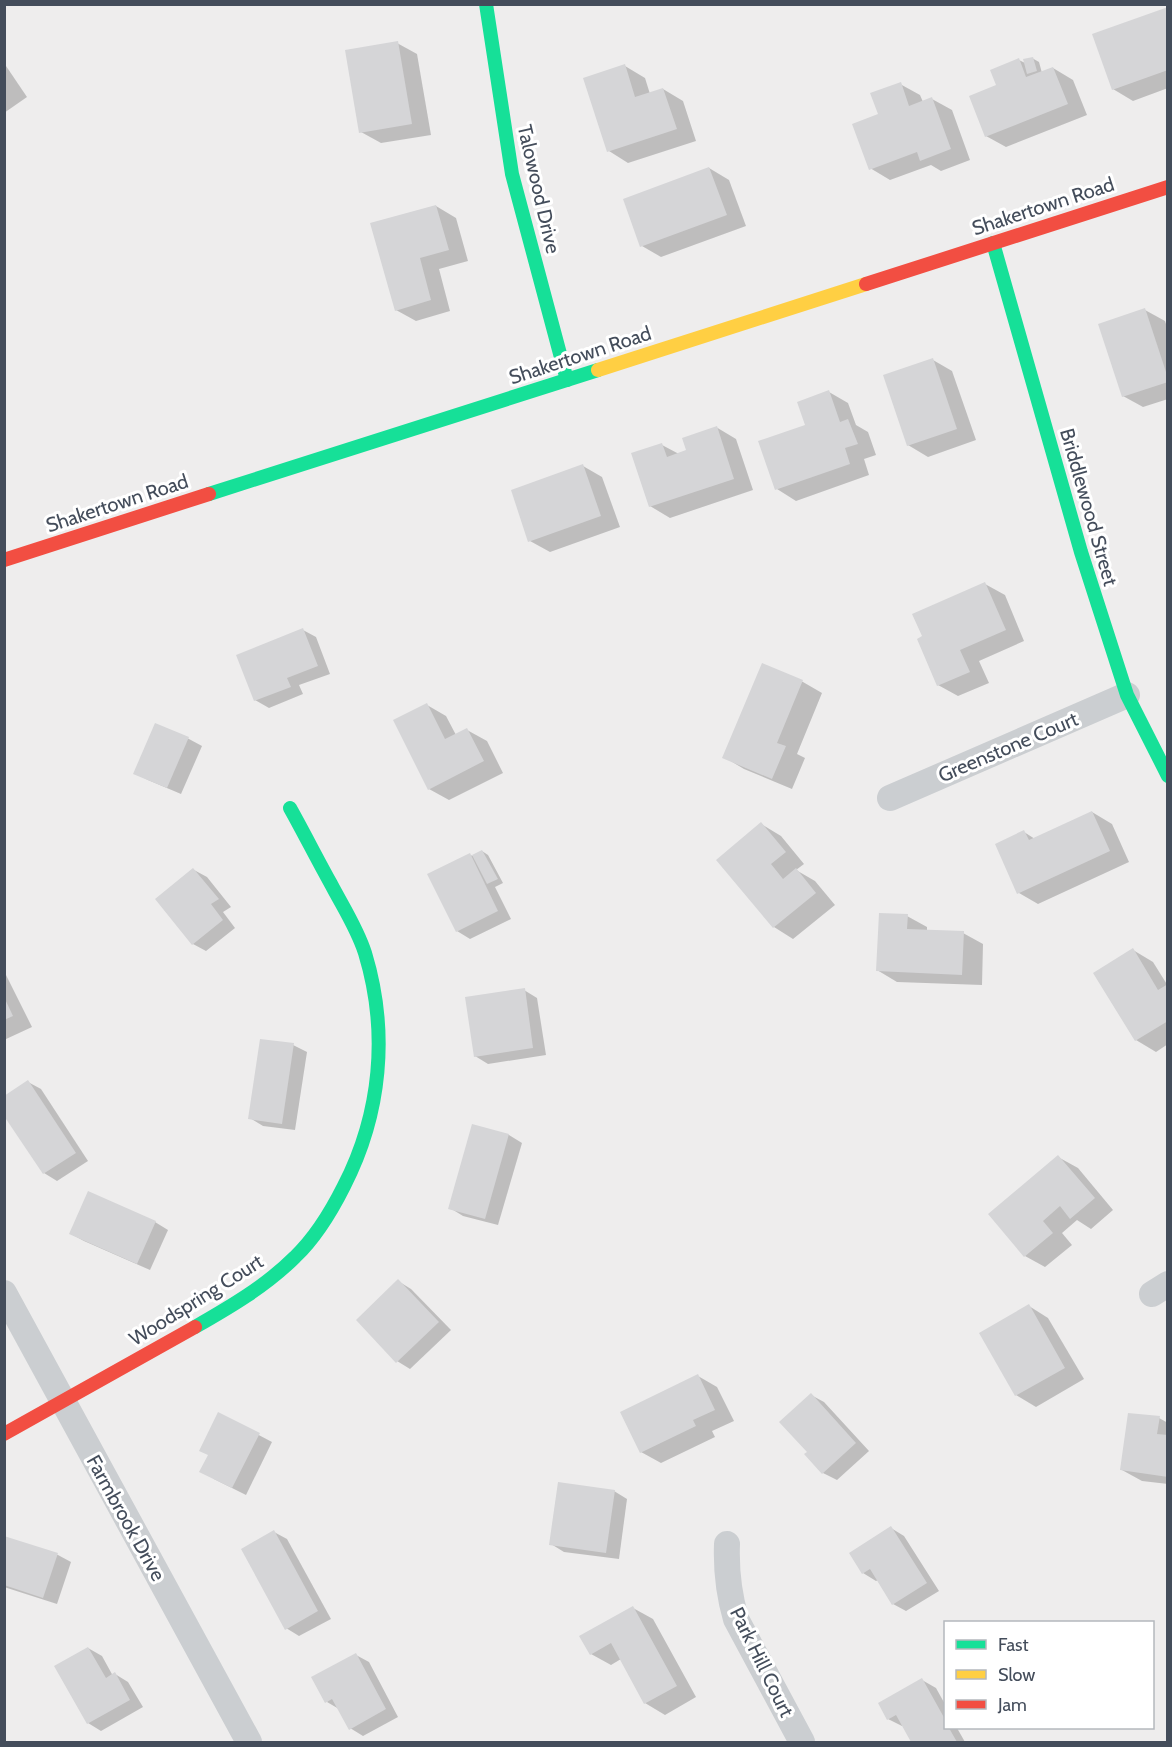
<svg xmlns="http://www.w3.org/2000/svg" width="1172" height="1747" viewBox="0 0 1172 1747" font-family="Cabin,sans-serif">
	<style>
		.shadow { fill: #0003 }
		.building { fill: #d5d5d7 }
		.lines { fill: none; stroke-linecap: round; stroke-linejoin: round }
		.street { stroke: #cbced1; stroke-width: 26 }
		.fast { stroke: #16e098; stroke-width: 14 }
		.slow { stroke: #ffcf43; stroke-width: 14 }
		.jam { stroke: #f24e42; stroke-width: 14 }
		.labels { text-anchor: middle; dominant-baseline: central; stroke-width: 6; stroke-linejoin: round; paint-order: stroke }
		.street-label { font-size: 20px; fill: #444d5b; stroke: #fff }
	</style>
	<rect width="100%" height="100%" fill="#eeeded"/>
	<g class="shadow">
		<polygon points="1168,9 1168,88 1133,101 1113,89"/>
		<polygon points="397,43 417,54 431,135 381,143 361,132"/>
		<polygon points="1032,58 1039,62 1042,73 1053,68 1073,80 1087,115 1006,147 986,136 1019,60 1025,63"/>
		<polygon points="4,63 27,97 4,113"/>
		<polygon points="625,66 645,78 650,94 663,89 683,101 696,141 628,163 609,151"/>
		<polygon points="900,84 920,95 923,102 932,99 952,110 970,160 941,171 931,165 890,180 870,168 880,115"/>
		<polygon points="709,168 729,180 746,226 661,257 642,246"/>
		<polygon points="436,206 456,218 468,261 439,269 450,311 416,321 396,310"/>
		<polygon points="1145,310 1165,321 1168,330 1168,399 1143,407 1123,396"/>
		<polygon points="933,360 952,371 976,440 928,457 908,445"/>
		<polygon points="829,392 848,403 856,425 868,432 876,455 864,459 869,475 796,501 777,489 760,442 807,426"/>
		<polygon points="716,427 736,439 753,490 670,518 650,506 662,445 679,454 688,451"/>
		<polygon points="583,466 602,477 620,527 550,552 530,541"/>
		<polygon points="985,584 1005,595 1024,641 979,661 989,683 958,696 938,685"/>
		<polygon points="303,630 316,637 330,674 299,685 303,694 269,708 255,700"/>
		<polygon points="763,665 803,682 822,693 797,754 805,758 792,789 744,769 724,757"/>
		<polygon points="427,705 446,716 456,735 467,730 487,741 503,773 449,800 429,789"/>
		<polygon points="156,725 189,739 202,746 181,794 148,780 135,773"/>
		<polygon points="1092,812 1112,824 1129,862 1038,904 1019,893 1024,832 1035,839"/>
		<polygon points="761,824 781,836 804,864 796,870 815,881 835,905 793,939 774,927"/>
		<polygon points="482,851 488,855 503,883 495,887 511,919 470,939 457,931 470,855 473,856"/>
		<polygon points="194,870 207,877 231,907 223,912 235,928 206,951 193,944"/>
		<polygon points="907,916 927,927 927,932 963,933 983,944 982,985 897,982 877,970"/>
		<polygon points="1133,950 1153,962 1168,986 1168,1044 1156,1052 1136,1040"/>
		<polygon points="4,971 32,1027 4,1040"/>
		<polygon points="524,990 537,998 546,1055 488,1064 475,1056"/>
		<polygon points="293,1045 307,1052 295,1130 263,1126 250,1118"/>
		<polygon points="28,1082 41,1089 88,1161 57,1181 44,1173 4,1113"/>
		<polygon points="473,1125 509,1135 522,1143 498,1225 463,1216 450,1208"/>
		<polygon points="1058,1157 1078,1168 1113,1210 1091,1229 1077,1220 1062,1233 1072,1245 1045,1267 1025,1256"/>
		<polygon points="155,1222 168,1230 150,1270 84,1241 71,1234"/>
		<polygon points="398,1281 411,1289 451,1330 410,1369 397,1361"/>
		<polygon points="1029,1306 1048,1318 1084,1379 1036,1407 1016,1395 981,1334"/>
		<polygon points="698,1376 717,1387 734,1421 712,1431 715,1437 661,1463 641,1452"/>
		<polygon points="811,1395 824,1402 869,1451 837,1480 823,1473 807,1454 809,1452"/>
		<polygon points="219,1414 272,1442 246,1495 214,1479 210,1455"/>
		<polygon points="1159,1418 1168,1423 1168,1484 1142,1481 1122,1470"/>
		<polygon points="614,1491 627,1499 619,1559 564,1552 551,1544"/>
		<polygon points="891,1528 904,1536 939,1591 906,1611 893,1604 878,1580 876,1581 863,1573 851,1554"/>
		<polygon points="274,1532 287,1539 331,1619 299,1636 286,1628"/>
		<polygon points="4,1537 58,1555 71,1562 57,1604 4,1587"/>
		<polygon points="633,1608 653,1619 696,1697 665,1715 645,1703 621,1659 611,1665 591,1654"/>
		<polygon points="88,1648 102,1656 113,1676 115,1674 128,1682 143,1707 101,1731 88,1723"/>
		<polygon points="356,1655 369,1662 398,1717 363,1736 350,1728 339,1709 327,1702"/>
		<polygon points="922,1680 936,1688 946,1706 946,1728 957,1728 965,1742 913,1742 903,1725 902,1726 888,1719"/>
	</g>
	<g class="building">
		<polygon points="1168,7 1168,70 1112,90 1092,34"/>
		<polygon points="398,41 412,124 359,133 345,50"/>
		<polygon points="1033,57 1037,71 1027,74 1023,59"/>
		<polygon points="1019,58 1026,77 1053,67 1068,104 985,137 969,96 996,85 990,70"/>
		<polygon points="625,64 635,97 663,88 677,129 607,152 583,78"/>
		<polygon points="901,82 909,106 932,97 951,149 920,161 917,152 869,170 852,124 878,114 870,93"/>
		<polygon points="709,167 727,215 640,247 623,199"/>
		<polygon points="436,205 449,250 420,258 431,300 395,311 370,223"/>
		<polygon points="1145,308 1168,378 1168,382 1122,397 1098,324"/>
		<polygon points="933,358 957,429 907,446 883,375"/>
		<polygon points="829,390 840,422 848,419 858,444 845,448 850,464 775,490 758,441 805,425 797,402"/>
		<polygon points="717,426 734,479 649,507 631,453 662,443 667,457 686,450 682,438"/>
		<polygon points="583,464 601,516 528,542 511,490"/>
		<polygon points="985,582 1006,630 960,650 970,672 937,686 917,639 922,636 912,614"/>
		<polygon points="303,628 318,666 287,678 291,687 254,701 236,655"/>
		<polygon points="762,663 803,680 777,743 786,746 772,779 722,758"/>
		<polygon points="427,703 445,739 467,728 484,761 428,790 393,720"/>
		<polygon points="155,723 189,737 167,788 133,774"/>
		<polygon points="1092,811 1110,851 1017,894 995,844 1024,830 1029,840"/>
		<polygon points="761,822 786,852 771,864 783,879 796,868 816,893 773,928 716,860"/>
		<polygon points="482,850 498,879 487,884 472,855"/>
		<polygon points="470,853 498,911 456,932 427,874"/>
		<polygon points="193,868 219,899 211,904 223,920 192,945 155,899"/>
		<polygon points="879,913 908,914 907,929 964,931 962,975 876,971"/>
		<polygon points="1133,948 1158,990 1168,984 1168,1021 1135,1041 1093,973"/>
		<polygon points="525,988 533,1048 474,1057 465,997"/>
		<polygon points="4,997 13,1016 4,1020"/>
		<polygon points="260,1039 294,1043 282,1124 248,1119"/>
		<polygon points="28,1080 76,1153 43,1174 4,1116 4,1096"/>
		<polygon points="472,1124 509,1134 485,1219 448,1209"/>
		<polygon points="1058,1155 1095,1198 1070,1219 1060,1206 1043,1221 1053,1233 1024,1257 988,1214"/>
		<polygon points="88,1191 156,1221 137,1264 69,1234"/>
		<polygon points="398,1279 439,1322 396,1363 356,1320"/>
		<polygon points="1029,1304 1065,1368 1015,1396 979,1333"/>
		<polygon points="698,1374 715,1410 693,1420 696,1426 640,1453 620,1412"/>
		<polygon points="811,1393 856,1443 822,1474 804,1454 807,1452 779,1422"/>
		<polygon points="218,1412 260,1433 232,1488 199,1472 208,1455 199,1451"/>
		<polygon points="1128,1413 1160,1416 1157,1434 1168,1435 1168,1477 1120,1470"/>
		<polygon points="558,1482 615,1490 606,1553 549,1545"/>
		<polygon points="891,1526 927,1583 892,1605 870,1569 862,1574 849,1553"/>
		<polygon points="274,1530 318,1611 285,1630 241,1549"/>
		<polygon points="4,1536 58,1553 43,1598 4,1585"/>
		<polygon points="633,1606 677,1686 644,1704 611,1643 590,1655 579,1636"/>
		<polygon points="88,1647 106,1678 115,1672 130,1700 87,1724 54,1666"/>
		<polygon points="356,1653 386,1709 349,1730 332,1699 325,1703 311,1677"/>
		<polygon points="922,1678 946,1721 946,1728 949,1728 957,1742 911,1742 896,1715 887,1720 878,1703"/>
	</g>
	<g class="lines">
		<g class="street">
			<polyline points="890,798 1127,695"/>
			<polyline points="4,1293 249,1742"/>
			<polyline points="1152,1294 1168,1284"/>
			<path d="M727 1544C726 1570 729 1595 736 1619L802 1742"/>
		</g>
		<g class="fast">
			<polyline points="486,4 512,174 567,380"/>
			<polyline points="993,243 1081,552 1127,695 1168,776"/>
			<polyline points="209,494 598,370"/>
			<path d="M195 1327C230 1307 266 1286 295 1257 316 1237 331 1212 344 1186 381 1114 389 1032 365 953 357 928 343 907 331 884 317 859 304 833 290 808"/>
		</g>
		<polyline class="slow" points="598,370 866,284"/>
		<g class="jam">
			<polyline points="866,284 1168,187"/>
			<polyline points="4,560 209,494"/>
			<polyline points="4,1434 195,1327"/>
		</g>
	</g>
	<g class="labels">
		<g class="street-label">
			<text transform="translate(539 189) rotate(77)">Talowood Drive</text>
			<text transform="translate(1043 206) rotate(-18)">Shakertown Road</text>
			<text transform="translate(580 355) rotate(-18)">Shakertown Road</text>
			<text transform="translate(117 503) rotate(-18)">Shakertown Road</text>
			<text transform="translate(1089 507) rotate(74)">Briddlewood Street</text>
			<text transform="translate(1008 747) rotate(-23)">Greenstone Court</text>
			<text transform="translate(196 1300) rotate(-32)">Woodspring Court</text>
			<text transform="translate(126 1518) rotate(61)">Farmbrook Drive</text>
			<text transform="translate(762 1662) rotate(64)">Park Hill Court</text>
		</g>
	</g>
	<rect width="1172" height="1747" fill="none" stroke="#444d5b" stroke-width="12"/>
	<rect x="944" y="1621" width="210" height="108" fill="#ffffff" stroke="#b4b8bd" stroke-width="1.5"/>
	<rect x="956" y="1640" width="30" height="9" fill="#16e098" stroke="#b4b8bd" stroke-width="1.5"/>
	<text x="998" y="1651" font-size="18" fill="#444d5b">Fast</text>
	<rect x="956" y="1670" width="30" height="9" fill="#ffcf43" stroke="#b4b8bd" stroke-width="1.5"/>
	<text x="998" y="1681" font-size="18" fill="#444d5b">Slow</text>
	<rect x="956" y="1700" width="30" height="9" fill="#f24e42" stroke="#b4b8bd" stroke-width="1.5"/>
	<text x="998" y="1711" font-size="18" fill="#444d5b">Jam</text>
</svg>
